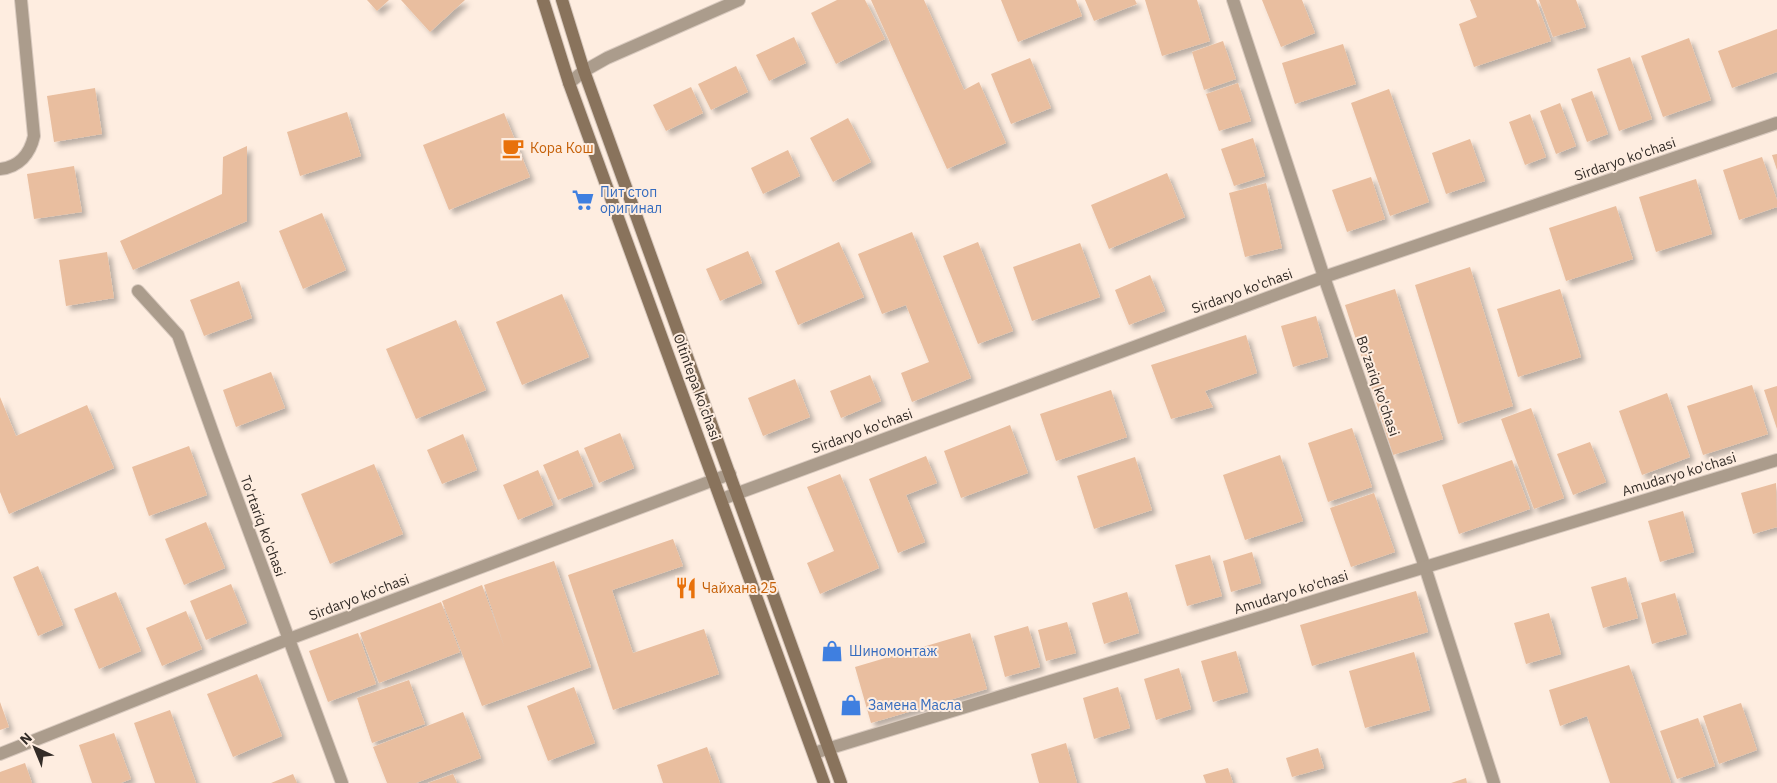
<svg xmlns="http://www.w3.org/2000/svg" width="1777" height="783" viewBox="0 0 1777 783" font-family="'IBM Plex Sans',sans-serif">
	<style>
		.building { fill: #e9be9f; filter: url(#shadow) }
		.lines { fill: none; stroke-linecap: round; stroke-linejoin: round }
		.minor-casing { stroke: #d9cabf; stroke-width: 14 }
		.secondary-casing { stroke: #d9cabf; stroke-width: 14 }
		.minor { stroke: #ab9c8c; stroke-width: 12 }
		.secondary { stroke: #89735c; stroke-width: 12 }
		.labels { text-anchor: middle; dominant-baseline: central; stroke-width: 4; stroke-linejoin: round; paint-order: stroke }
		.food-label { font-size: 14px; fill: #c56008; stroke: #feede0; text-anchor: start }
		.street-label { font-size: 14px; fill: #332c27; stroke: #feede0 }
		.shop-label { font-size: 14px; fill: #366cbe; stroke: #feede0; text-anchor: start }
	</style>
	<defs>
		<filter id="shadow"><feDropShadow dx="4.5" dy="4.5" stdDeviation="2.5" flood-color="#0004"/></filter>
	</defs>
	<rect width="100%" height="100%" fill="#feede0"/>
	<g class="building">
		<polygon points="367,0 389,0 377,11"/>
		<polygon points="401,0 465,0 430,32"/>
		<polygon points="837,0 865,0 885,39 836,64 811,13"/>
		<polygon points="871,0 924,0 964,90 979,82 1006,143 947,169"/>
		<polygon points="1001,0 1076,0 1082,16 1018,42"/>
		<polygon points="1085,0 1135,0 1137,4 1094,21"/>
		<polygon points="1145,0 1197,0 1210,41 1162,56"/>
		<polygon points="1262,0 1302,0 1315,33 1281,47"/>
		<polygon points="1470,0 1536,0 1551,41 1474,67 1459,24 1477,17"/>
		<polygon points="1539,0 1576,0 1586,27 1553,37"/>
		<polygon points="1777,29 1777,72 1732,88 1718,51"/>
		<polygon points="794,37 806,63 769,81 756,55"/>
		<polygon points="1689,38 1711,100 1663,117 1641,56"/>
		<polygon points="1223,41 1236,79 1204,90 1192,52"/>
		<polygon points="1343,44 1356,84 1295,104 1282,63"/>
		<polygon points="1630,57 1652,119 1619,131 1597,69"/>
		<polygon points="1030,58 1051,108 1011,124 991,74"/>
		<polygon points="736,66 748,92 711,110 698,84"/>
		<polygon points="1238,83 1251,121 1219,131 1206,94"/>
		<polygon points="691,87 703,113 666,131 653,105"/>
		<polygon points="95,88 102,134 54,142 47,96"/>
		<polygon points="1389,89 1429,202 1390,216 1351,103"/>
		<polygon points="1592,91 1608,134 1587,142 1571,99"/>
		<polygon points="1560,103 1576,146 1556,154 1540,111"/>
		<polygon points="347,112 361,156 300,176 287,132"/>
		<polygon points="504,113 530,177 449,210 423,145"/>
		<polygon points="1530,114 1546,157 1525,165 1509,122"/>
		<polygon points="848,118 871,162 833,182 810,138"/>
		<polygon points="1253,138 1265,176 1234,186 1221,149"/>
		<polygon points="1470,139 1485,181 1446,194 1432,153"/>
		<polygon points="247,146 247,221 133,270 120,241 222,194 223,157"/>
		<polygon points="788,150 800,176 763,194 751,168"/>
		<polygon points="1777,154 1777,170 1772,155"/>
		<polygon points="1762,157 1777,200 1777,207 1739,220 1723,170"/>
		<polygon points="74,166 82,212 34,219 27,174"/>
		<polygon points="1167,173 1185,217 1109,249 1091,205"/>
		<polygon points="1371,177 1385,219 1347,232 1332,190"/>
		<polygon points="1696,179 1712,234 1656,252 1639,197"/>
		<polygon points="1266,183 1282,248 1245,257 1229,193"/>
		<polygon points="1616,206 1633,259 1566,281 1549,228"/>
		<polygon points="322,213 346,270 303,289 279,231"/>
		<polygon points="912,232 971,378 912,402 901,373 929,362 906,305 882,314 858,254"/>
		<polygon points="839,242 864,297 798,325 775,271"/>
		<polygon points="978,242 1013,331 978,344 943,256"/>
		<polygon points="1080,243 1100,297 1032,321 1013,267"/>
		<polygon points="748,251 762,283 720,301 706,269"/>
		<polygon points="107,252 114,298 66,306 59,260"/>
		<polygon points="1470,267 1513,406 1458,424 1415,285"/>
		<polygon points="1150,275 1165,311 1129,325 1115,290"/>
		<polygon points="239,281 252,318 204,336 190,300"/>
		<polygon points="1395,289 1443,439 1393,455 1345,305"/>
		<polygon points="1560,289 1581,357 1518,377 1497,309"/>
		<polygon points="562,294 589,357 522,385 496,322"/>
		<polygon points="1316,316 1328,357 1293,367 1281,326"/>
		<polygon points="456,320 486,390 416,419 386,349"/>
		<polygon points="1246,335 1257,373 1205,391 1213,407 1171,419 1151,365"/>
		<polygon points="271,372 285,408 236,427 223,390"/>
		<polygon points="870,375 881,401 841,418 830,391"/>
		<polygon points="795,379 810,417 763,436 748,398"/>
		<polygon points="1752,385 1768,434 1703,455 1687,406"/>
		<polygon points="1777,386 1777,429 1764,390"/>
		<polygon points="1111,390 1127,437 1056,461 1040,414"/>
		<polygon points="1667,393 1690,457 1642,475 1619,411"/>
		<polygon points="0,397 16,436 87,405 114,468 9,514 0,492"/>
		<polygon points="1531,408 1564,498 1534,509 1501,419"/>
		<polygon points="1010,425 1028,473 961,498 944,451"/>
		<polygon points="1352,428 1372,487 1328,502 1308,443"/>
		<polygon points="620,433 634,468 599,483 584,448"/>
		<polygon points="463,434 477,470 442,484 427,450"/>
		<polygon points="1590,442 1606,482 1573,495 1557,454"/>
		<polygon points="189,446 207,495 149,516 132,467"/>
		<polygon points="578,450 593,486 558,500 543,465"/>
		<polygon points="1280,455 1303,521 1245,540 1223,475"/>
		<polygon points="926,456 937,483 906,495 925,542 898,553 869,479"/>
		<polygon points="1135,457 1152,510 1094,529 1077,476"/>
		<polygon points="1512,460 1530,509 1459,534 1442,485"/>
		<polygon points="374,464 403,534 330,564 301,494"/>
		<polygon points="538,470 553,505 518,520 503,485"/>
		<polygon points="840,474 879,568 820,594 807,563 834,551 807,487"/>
		<polygon points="1776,483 1777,527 1753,534 1741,493"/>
		<polygon points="1374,493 1395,552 1351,567 1330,508"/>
		<polygon points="1683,511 1694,552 1660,562 1648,521"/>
		<polygon points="206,522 225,568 184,585 165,539"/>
		<polygon points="673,539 683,566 612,590 633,653 704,629 719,674 613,710 568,575"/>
		<polygon points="1252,552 1261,583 1231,592 1223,561"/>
		<polygon points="1210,555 1222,596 1187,606 1175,565"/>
		<polygon points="554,561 591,667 482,706 442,601 482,585 504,646 484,585"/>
		<polygon points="38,566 63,625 38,636 13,577"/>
		<polygon points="1626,577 1638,618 1603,628 1591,587"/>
		<polygon points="231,584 247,623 206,640 190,601"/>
		<polygon points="1416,591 1428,632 1312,666 1300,625"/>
		<polygon points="116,592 141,651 99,669 74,609"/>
		<polygon points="1127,592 1139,633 1104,644 1092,603"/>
		<polygon points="1675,593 1687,634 1652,644 1641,603"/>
		<polygon points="441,602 460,652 379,683 360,633"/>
		<polygon points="186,611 202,649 162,666 146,628"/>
		<polygon points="1549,613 1561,654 1526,664 1514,623"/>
		<polygon points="1067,622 1076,653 1046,661 1038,630"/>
		<polygon points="1028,626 1040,667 1005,677 994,636"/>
		<polygon points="358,633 376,684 328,702 309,651"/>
		<polygon points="970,633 987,689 871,723 855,667"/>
		<polygon points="1236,651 1248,692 1213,702 1201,661"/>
		<polygon points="1414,652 1430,710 1365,728 1349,671"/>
		<polygon points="1629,665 1671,783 1610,783 1587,716 1560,726 1549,690"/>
		<polygon points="1179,668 1191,709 1156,720 1144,679"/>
		<polygon points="257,674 282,736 233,757 207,694"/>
		<polygon points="409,680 425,724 372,743 357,698"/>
		<polygon points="574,687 595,743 548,761 527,706"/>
		<polygon points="1118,687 1130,728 1094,739 1083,698"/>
		<polygon points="0,702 9,727 0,730"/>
		<polygon points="1741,703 1757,750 1719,764 1703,716"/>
		<polygon points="170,710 196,783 155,783 134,723"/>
		<polygon points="463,712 481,758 416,783 387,783 373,747"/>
		<polygon points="1698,718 1715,766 1677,779 1660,731"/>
		<polygon points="114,733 131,779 121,783 92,783 79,745"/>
		<polygon points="1066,743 1077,783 1039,783 1031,754"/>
		<polygon points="707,747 720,783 663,783 657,765"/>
		<polygon points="1318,748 1324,768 1292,777 1286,758"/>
		<polygon points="25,763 32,783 0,783 0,772"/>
		<polygon points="1228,768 1233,783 1206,783 1203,775"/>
		<polygon points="293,774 297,783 271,783"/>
		<polygon points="453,774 457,783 428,783"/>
		<polygon points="1466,778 1467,783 1451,783"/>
	</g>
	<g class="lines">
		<g class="minor-casing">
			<g id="minor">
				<polyline points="1233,0 1324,277 1425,567 1494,783"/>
				<polyline points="569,83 584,71 607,58 739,0"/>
				<path d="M0 169C19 167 30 154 34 136L21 0"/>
				<polyline points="138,291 178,335 219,450 342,783"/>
				<polyline points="722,499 1324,277 1777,123"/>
				<polyline points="814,753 1777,460"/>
				<polyline points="0,754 289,639 730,474"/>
			</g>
		</g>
		<g class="secondary-casing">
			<g id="secondary">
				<polyline points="543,0 569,83 824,783"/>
				<polyline points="562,0 584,71 841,783"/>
			</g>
		</g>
		<use href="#minor" class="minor"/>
		<use href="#secondary" class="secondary"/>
	</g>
	<defs>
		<g id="cafe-bare" transform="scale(1.725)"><path d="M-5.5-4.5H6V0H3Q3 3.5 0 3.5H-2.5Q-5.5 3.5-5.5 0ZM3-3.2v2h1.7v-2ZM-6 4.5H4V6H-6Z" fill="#e8710a" stroke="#feede0" stroke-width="2.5" paint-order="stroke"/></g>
		<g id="supermarket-bare" transform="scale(1.725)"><path d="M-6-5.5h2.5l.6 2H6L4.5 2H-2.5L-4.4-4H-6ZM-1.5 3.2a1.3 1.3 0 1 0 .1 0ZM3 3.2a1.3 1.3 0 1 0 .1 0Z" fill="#3f7fe0" stroke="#feede0" stroke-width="2.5" paint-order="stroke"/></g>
		<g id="restaurant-bare" transform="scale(1.725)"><path d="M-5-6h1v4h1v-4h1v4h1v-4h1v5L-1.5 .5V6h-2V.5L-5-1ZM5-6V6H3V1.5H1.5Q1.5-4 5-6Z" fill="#e8710a" stroke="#feede0" stroke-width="2.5" paint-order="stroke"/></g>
		<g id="shop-bare" transform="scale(1.725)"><path d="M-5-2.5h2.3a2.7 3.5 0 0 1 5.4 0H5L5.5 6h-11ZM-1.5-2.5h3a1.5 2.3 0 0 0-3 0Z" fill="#3f7fe0" stroke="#feede0" stroke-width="2.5" paint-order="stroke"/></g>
	</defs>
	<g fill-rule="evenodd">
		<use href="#cafe-bare" x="513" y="148"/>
		<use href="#supermarket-bare" x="583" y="200"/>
		<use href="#restaurant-bare" x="686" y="588"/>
		<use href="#shop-bare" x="832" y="651"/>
		<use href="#shop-bare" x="851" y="705"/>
	</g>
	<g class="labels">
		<g class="food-label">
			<text x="530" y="148">Кора Кош</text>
			<text x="702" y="588">Чайхана 25</text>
		</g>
		<g class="street-label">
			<text transform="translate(1625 159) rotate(-19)">Sirdaryo ko'chasi</text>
			<text transform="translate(1242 291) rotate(-20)">Sirdaryo ko'chasi</text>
			<text transform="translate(1378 386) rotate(71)">Bo'zariq ko'chasi</text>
			<text transform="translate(697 387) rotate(70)">Oltintepa ko'chasi</text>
			<text transform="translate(862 431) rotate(-20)">Sirdaryo ko'chasi</text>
			<text transform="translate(1679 474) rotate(-17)">Amudaryo ko'chasi</text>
			<text transform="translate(263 526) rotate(70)">To'rtariq ko'chasi</text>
			<text transform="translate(1291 592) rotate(-17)">Amudaryo ko'chasi</text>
			<text transform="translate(359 597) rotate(-21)">Sirdaryo ko'chasi</text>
		</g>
		<g class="shop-label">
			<text x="600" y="192">Пит стоп<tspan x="600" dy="16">оригинал</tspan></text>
			<text x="849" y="651">Шиномонтаж</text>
			<text x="868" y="705">Замена Маслa</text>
		</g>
	</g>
	<g transform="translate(35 748) rotate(316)" stroke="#feede0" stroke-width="4" paint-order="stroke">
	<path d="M0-4L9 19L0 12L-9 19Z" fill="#332c27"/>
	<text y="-8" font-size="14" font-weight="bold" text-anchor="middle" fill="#332c27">N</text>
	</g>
</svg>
